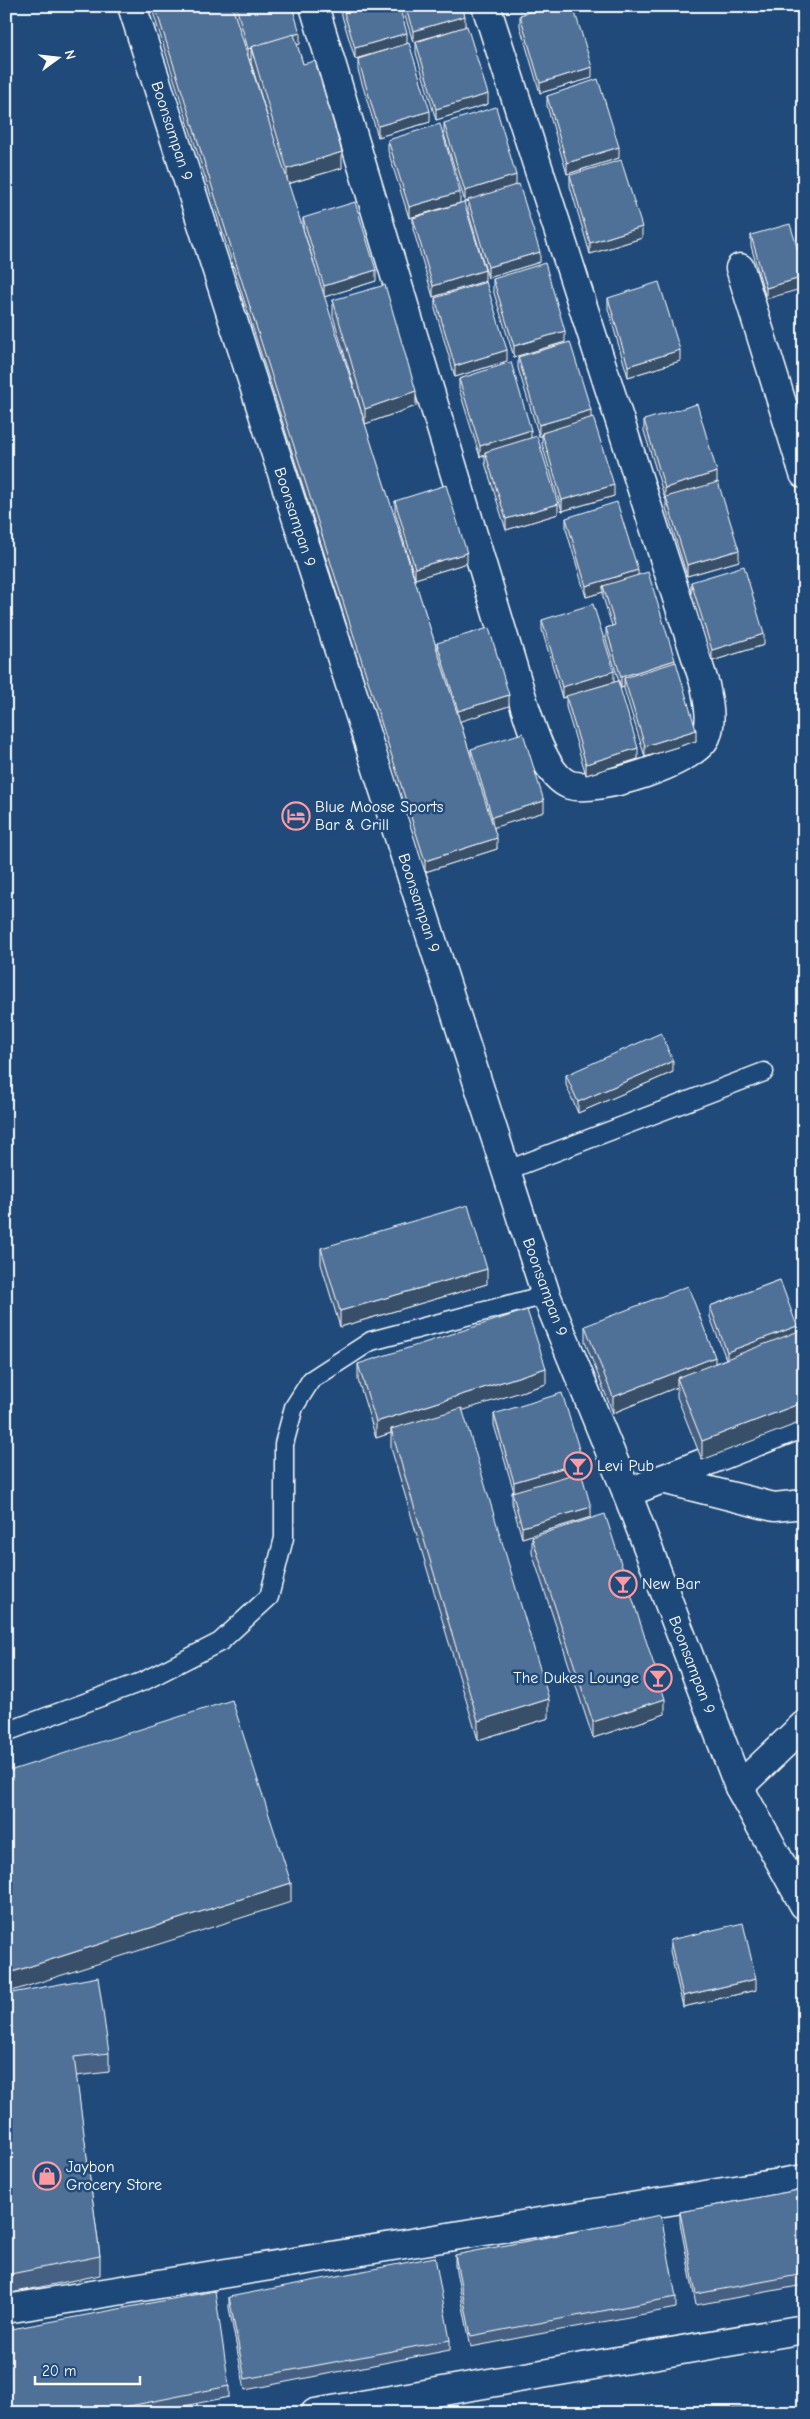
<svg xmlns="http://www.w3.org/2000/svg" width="810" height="2419" viewBox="0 0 810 2419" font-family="'Comic Neue',sans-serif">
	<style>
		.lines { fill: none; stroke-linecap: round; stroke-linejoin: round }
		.lane-casing { stroke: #fff; stroke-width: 21 }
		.street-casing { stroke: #fff; stroke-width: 31 }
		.secondary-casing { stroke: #fff; stroke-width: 31 }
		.lane { stroke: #1f4a7a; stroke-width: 18 }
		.street { stroke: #1f4a7a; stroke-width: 28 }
		.secondary { stroke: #1f4a7a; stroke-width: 28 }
		.wall { fill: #456182; stroke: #fff; fill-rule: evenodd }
		.shaded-wall { fill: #384f6a; stroke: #fff }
		.building { fill: #507197; stroke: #fff }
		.labels { text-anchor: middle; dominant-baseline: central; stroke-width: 5; stroke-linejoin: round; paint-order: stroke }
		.street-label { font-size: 16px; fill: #fff; stroke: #1f4a7a }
		.poi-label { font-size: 16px; fill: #fff; stroke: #1f4a7a; text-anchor: start }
	</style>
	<rect width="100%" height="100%" fill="#1f4a7a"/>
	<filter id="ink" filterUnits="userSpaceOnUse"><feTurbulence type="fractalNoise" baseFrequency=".02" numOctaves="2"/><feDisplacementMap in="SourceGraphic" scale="10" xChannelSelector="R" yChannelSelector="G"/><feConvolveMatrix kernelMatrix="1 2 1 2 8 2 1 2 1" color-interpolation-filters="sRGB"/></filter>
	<g filter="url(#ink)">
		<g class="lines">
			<g class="lane-casing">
				<g id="lane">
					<polyline points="505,1171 764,1072"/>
					<polyline points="6,1732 144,1681 220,1642 269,1597 284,1538 284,1444 294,1407 311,1380 371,1341 546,1295"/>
				</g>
			</g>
			<g class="street-casing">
				<g id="street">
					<path d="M314 6 524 704C531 726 545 776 570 785 597 793 694 763 706 737 713 721 708 702 705 685L486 6"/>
					<polyline points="740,268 804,474"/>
					<polyline points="662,1479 774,1507 804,1504"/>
					<polyline points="627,1493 804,1423"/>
					<polyline points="739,1787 804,1725"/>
					<polyline points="6,2309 804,2179"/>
					<polyline points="315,2413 804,2329"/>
				</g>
			</g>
			<g class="secondary-casing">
				<polyline id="secondary" points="132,6 546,1295 627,1493 739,1787 804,1905"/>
			</g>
			<use href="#lane" class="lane"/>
			<use href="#street" class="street"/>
			<use href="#secondary" class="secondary"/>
		</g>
		<g class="wall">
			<path d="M151 6H292L300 44 297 45 303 64 342 168 288 184 314 263 303 229V218L376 281 324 297 437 650V643L509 706 460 721 471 758V749L544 812 494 827 497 849 425 872ZM251 59V63L268 119 249 60Z"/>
			<polygon points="339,6 399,6 407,44 355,59"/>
			<polygon points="402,6 462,6 465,26 488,104 436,120 416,53 416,42 447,32 413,42"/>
			<polygon points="520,15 592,78 540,93 520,26"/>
			<polygon points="358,59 430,122 378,137 358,70"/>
			<polygon points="547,96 619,158 567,174 547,106"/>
			<polygon points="444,123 516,184 540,262 488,278 468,211 468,201 465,202 444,134"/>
			<polygon points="388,140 460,203 409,218 388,151"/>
			<polygon points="570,175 642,238 590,254 570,186"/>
			<polygon points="413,218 485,281 433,297 413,229"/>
			<polygon points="751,235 804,270 766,299 751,246"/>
			<polygon points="493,279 565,342 514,357 493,290"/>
			<polygon points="435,298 507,361 455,377 435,309"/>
			<polygon points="608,298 680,361 628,377 608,309"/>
			<polygon points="333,300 416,406 365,424 333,316"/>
			<polygon points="518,357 591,418 614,496 562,511 542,444 542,436 539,436 518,368"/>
			<polygon points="459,379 531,438 558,514 506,530 485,463 485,455 480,457 459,389"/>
			<polygon points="644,420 717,482 739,561 687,576 666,508 666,498 665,499 644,431"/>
			<polygon points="395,501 467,563 415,579 395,512"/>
			<polygon points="566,518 638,575 675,662 696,741 645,757 624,689 624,687 621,688 606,639 606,628 612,626 603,597 603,592 586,597 566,529"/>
			<polygon points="691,582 764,645 712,661 691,593"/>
			<polygon points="542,620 614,682 638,759 586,775 566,707 566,697 562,698 542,630"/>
			<polygon points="673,1072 578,1113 566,1085 566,1075"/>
			<polygon points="321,1248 487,1284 340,1327 321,1264"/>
			<polygon points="780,1280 702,1460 677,1397 677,1387 613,1413 585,1342 585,1326 715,1363 726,1359 710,1317 710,1306"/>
			<polygon points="358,1364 546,1384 462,1410 549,1718 478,1740 391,1448 391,1433 376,1438 358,1380"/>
			<polygon points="494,1414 583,1473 581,1473 591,1517 522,1538 512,1503 512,1492 514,1492 494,1425"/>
			<polygon points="532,1537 665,1714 593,1738 532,1553"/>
			<polygon points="670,1940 756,1990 683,2007 670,1951"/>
			<polygon points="6,1994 109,2053 109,2072 76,2076 100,2256 100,2275 6,2294"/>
			<polygon points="804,2189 804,2285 696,2305 680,2223 680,2212"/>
			<polygon points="455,2255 676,2297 676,2308 471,2347 455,2266"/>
			<polygon points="229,2297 450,2340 450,2350 245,2390 229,2308"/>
			<polygon points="229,2386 229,2397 149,2413 6,2413"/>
		</g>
		<g class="shaded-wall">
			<polygon points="519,6 532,6 519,10"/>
			<polygon points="465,16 465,27 413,42 413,31"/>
			<polygon points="300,33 300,44 254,58 251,48"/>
			<polygon points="407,33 407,44 355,59 355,48"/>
			<polygon points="251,48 251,59 248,60 248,49"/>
			<polygon points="592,67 592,78 540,93 540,83"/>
			<polygon points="488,94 488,104 436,120 436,109"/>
			<polygon points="430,111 430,122 378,137 378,126"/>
			<polygon points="619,147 619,158 567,174 567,163"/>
			<polygon points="342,152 342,168 287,184 287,169"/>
			<polygon points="516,175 516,186 465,202 465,191"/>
			<polygon points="460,192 460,203 409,218 409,207"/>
			<polygon points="642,227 642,238 590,254 590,243"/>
			<polygon points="540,252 540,262 488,278 488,267"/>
			<polygon points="376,270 376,281 324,297 324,286"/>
			<polygon points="485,270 485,281 433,297 433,286"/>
			<polygon points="804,277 804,288 766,299 766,288"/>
			<polygon points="565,331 565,342 514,357 514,346"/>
			<polygon points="507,350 507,361 455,377 455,366"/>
			<polygon points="680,350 680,361 628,377 628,366"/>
			<polygon points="416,391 416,406 365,424 365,409"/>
			<polygon points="591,410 591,421 542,433 542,436 539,436 539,425"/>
			<polygon points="531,430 531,441 485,452 485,455 480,457 480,446"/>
			<polygon points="717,472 717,483 665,499 665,488"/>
			<polygon points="614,485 614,496 562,511 562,500"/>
			<polygon points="558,504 558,514 506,530 506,519"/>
			<polygon points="739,550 739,561 687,576 687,565"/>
			<polygon points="467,553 467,563 415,579 415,568"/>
			<polygon points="638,570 638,581 603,586 603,592 586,597 586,586"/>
			<polygon points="764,634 764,645 712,661 712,650"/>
			<polygon points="675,660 675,671 624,678 624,687 621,688 621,677"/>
			<polygon points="614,671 614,682 562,698 562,687"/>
			<polygon points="509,695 509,706 458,722 458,711"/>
			<polygon points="696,730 696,741 645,757 645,746"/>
			<polygon points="638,748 638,759 586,775 586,764"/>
			<polygon points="544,801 544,812 492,828 492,817"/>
			<polygon points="497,838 497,849 425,872 425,861"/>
			<polygon points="673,1061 673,1072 578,1113 578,1102"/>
			<polygon points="487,1269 487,1284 340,1327 340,1311"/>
			<polygon points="797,1326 797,1337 727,1363 727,1352"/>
			<polygon points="715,1357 715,1372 677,1378 677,1387 613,1413 613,1397"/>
			<polygon points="546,1368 546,1384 392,1433 391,1429 391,1433 376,1438 376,1422"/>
			<polygon points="804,1402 804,1421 702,1460 702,1441"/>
			<polygon points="583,1462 583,1473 514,1493 514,1482"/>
			<polygon points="591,1507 591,1517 522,1538 522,1527"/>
			<polygon points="549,1699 549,1718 478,1740 478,1721"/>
			<polygon points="665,1699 665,1714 593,1738 593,1722"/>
			<polygon points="291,1883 291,1902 6,1993 6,1974"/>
			<polygon points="756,1979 756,1990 683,2007 683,1996"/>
		</g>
		<g class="building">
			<polygon points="155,6 232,6 497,838 425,861"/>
			<polygon points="236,6 292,6 300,33 251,47 251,48 248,49"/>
			<polygon points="342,6 399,6 407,33 355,48"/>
			<polygon points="405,6 462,6 465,16 413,31"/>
			<polygon points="549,6 573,6 592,67 540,83 520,15"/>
			<polygon points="467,26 488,94 436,109 416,42"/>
			<polygon points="294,34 303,64 315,61 342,152 287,169 251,47"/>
			<polygon points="409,43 430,111 378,126 358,59"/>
			<polygon points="598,79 619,147 567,163 547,96"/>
			<polygon points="496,107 516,175 465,191 444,123"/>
			<polygon points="440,124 460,192 409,207 388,140"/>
			<polygon points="621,160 642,227 590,243 570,175"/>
			<polygon points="519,184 540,252 488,267 468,200"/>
			<polygon points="355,202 376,270 324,286 303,218"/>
			<polygon points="464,202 485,270 433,286 413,218"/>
			<polygon points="790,224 804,270 804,277 766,288 751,235"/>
			<polygon points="545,263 565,331 514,346 493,279"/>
			<polygon points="486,282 507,350 455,366 435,298"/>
			<polygon points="659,282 680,350 628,366 608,298"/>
			<polygon points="385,285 416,391 365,409 333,300"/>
			<polygon points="570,342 591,410 539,425 518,357"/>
			<polygon points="511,362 531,430 480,446 459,379"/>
			<polygon points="697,404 717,472 665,488 644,420"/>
			<polygon points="593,417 614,485 562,500 542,433"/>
			<polygon points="537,436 558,504 506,519 485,452"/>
			<polygon points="718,482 739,550 687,565 666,497"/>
			<polygon points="446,485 467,553 415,568 395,501"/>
			<polygon points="617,502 638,570 586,586 566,518"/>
			<polygon points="744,566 764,634 712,650 691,582"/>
			<polygon points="648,572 675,660 621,677 606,628 615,625 603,586"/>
			<polygon points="593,604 614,671 562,687 542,620"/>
			<polygon points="489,628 509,695 458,711 437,643"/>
			<polygon points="676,662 696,730 645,746 624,678"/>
			<polygon points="618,681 638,748 586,764 566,696"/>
			<polygon points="523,733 544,801 492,817 471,749"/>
			<polygon points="661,1033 673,1061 578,1102 566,1075"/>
			<polygon points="468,1205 487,1269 340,1311 321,1248"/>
			<polygon points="780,1280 797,1326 727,1352 710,1306"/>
			<polygon points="688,1286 715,1357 613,1397 585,1326"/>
			<polygon points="527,1310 546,1368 376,1422 358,1364"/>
			<polygon points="804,1329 804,1402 702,1441 677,1378"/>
			<polygon points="562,1393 583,1462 514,1482 494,1414"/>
			<polygon points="462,1408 549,1699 478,1721 391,1429"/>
			<polygon points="581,1472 591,1507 522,1527 512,1492"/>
			<polygon points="605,1514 665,1699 593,1722 532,1537"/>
			<polygon points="232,1700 291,1883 6,1974 6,1772"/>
			<polygon points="743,1923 756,1979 683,1996 670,1940"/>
			<polygon points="98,1977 109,2053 74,2057 100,2256 6,2275 6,1994"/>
			<polygon points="804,2189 804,2274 696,2294 680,2212"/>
			<polygon points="661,2215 676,2297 471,2336 455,2255"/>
			<polygon points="435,2257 450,2340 245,2379 229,2297"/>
			<polygon points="215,2291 229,2386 95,2413 6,2413 6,2330"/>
			<polygon points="763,2407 763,2413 634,2413"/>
		</g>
	</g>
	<defs>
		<g id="hotel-ring" transform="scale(1.4375)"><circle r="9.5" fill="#1f4a7a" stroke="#ff9aa2" stroke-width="1.5"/><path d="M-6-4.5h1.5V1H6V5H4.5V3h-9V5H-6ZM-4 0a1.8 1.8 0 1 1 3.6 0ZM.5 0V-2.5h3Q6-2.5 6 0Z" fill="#ff9aa2"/></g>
		<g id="bar-ring" transform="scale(1.4375)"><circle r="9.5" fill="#1f4a7a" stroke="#ff9aa2" stroke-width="1.5"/><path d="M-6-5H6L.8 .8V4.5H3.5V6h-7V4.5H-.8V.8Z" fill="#ff9aa2"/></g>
		<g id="shop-ring" transform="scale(1.4375)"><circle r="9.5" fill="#1f4a7a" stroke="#ff9aa2" stroke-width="1.5"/><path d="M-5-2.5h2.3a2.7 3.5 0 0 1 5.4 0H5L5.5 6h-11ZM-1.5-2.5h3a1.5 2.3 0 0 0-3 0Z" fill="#ff9aa2"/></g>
	</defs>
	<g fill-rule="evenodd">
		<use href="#hotel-ring" x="296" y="816"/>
		<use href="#bar-ring" x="578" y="1466"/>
		<use href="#bar-ring" x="623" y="1584"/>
		<use href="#bar-ring" x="658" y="1678"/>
		<use href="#shop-ring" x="47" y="2176"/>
	</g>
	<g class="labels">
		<g class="street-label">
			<text transform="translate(172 131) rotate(72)">Boonsampan 9</text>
			<text transform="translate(295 517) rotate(72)">Boonsampan 9</text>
			<text transform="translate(419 903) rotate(72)">Boonsampan 9</text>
			<text transform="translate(545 1287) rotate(70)">Boonsampan 9</text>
			<text transform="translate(692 1665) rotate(69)">Boonsampan 9</text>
		</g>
		<g class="poi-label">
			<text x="315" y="807">Blue Moose Sports<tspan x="315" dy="18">Bar &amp; Grill</tspan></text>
			<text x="597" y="1466">Levi Pub</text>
			<text x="642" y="1584">New Bar</text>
			<text x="639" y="1678" text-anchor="end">The Dukes Lounge</text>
			<text x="66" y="2167">Jaybon<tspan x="66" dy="18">Grocery Store</tspan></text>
		</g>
	</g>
	<rect width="810" height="2419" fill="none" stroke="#1f4a7a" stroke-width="25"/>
	<rect x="12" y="12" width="785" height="2394" fill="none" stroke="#fff" stroke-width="2" filter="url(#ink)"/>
	<g transform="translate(58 58) rotate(75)" stroke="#1f4a7a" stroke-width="4" paint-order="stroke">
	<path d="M0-4L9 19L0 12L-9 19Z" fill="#ffffff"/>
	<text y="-8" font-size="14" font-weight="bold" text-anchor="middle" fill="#ffffff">N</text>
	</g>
	<path d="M35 2376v8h105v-8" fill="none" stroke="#ffffff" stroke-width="2.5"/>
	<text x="42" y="2376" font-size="15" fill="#ffffff" stroke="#1f4a7a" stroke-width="4" paint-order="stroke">20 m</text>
</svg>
